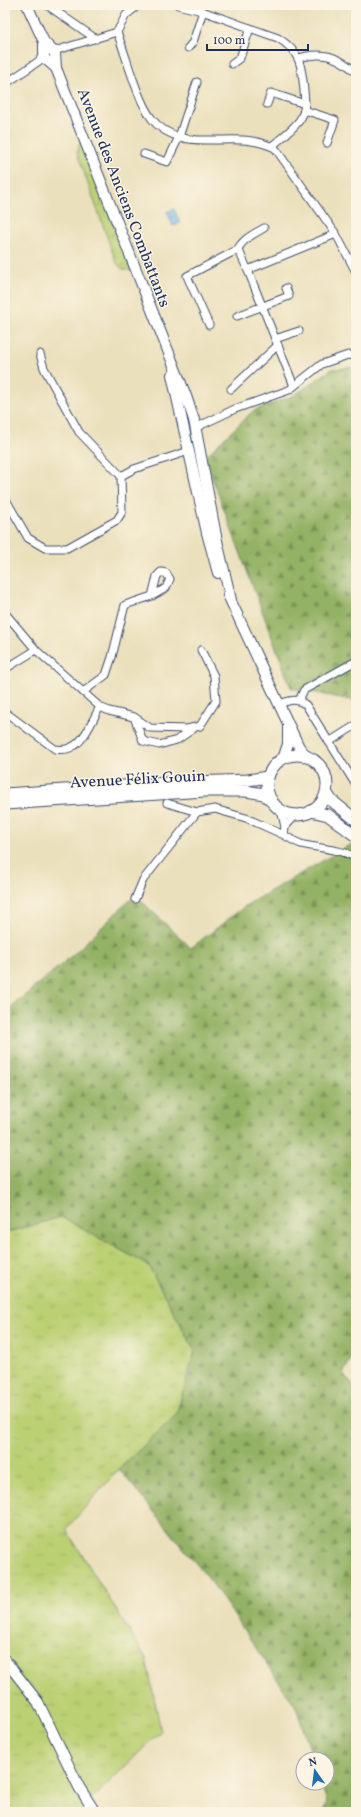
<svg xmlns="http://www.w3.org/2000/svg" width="361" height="1817" viewBox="0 0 361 1817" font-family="Vollkorn,serif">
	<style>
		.grass { fill: url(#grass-tufts); stroke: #6b8068 }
		.forest { fill: url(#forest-firs); stroke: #587062 }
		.water { fill: url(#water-waves); stroke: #4475a3 }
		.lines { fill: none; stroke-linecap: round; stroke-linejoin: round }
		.street-casing { stroke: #3a4a6c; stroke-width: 9 }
		.secondary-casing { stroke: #3a4a6c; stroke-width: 12 }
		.primary-casing { stroke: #3a4a6c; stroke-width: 13 }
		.street { stroke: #fff; stroke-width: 7 }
		.secondary { stroke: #fff; stroke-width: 10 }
		.primary { stroke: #fff; stroke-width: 11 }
		.labels { text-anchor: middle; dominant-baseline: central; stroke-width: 3; stroke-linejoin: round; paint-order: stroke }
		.street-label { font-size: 16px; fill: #1b2f5e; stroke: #fcf5e5 }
	</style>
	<defs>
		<pattern id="grass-tufts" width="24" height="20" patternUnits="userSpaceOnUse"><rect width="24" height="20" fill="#bbd073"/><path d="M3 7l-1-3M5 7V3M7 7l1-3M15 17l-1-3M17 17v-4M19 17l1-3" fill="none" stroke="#a0b366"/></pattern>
		<pattern id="forest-firs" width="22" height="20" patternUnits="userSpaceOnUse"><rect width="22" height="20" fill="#94b265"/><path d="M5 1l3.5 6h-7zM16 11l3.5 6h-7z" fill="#789156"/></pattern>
		<pattern id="water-waves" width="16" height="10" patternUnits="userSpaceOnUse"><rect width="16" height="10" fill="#6ebbe8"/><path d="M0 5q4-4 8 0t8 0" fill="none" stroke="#5a98bf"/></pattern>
	</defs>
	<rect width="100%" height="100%" fill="#fcf5e5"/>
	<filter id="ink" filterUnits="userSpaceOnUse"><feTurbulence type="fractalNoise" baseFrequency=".025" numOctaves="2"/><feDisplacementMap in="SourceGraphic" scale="8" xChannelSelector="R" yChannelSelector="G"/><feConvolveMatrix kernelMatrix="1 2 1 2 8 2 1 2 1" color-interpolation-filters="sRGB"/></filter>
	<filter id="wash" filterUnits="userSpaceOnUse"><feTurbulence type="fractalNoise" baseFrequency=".012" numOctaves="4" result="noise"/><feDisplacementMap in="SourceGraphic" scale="16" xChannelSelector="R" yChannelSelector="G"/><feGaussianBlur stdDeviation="0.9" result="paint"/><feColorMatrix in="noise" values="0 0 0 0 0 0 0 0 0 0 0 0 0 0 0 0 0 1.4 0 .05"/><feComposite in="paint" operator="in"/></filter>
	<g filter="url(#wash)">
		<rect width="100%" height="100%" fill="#ebe0bc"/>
		<g class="grass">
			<polygon points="80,142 81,142 132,271 122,269 116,262 77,153"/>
			<polygon points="61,1217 148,1265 195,1351 176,1415 119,1469 66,1529 146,1658 161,1731 79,1812 5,1812 5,1233"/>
		</g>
		<g class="forest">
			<polygon points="356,367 356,701 291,688 205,459 209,453 253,411 293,396 332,369"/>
			<polygon points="352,844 356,847 356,1350 343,1374 356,1387 356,1812 324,1812 327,1803 321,1783 327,1783 327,1759 313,1759 296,1707 212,1583 119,1469 176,1415 195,1351 148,1265 61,1217 5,1233 5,1012 75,953 135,895 191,948 248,904"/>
		</g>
		<polygon class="water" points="174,209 180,223 173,226 167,212"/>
	</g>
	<g filter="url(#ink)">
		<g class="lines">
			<g class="street-casing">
				<g id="street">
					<polyline points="47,5 96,39"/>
					<path d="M178 5 202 11 278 38C301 52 302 67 304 91 305 100 306 109 301 118 296 127 280 139 272 146"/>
					<path d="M117 32C126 55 137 100 152 119 159 128 169 134 180 137 191 141 204 140 216 140 238 140 254 138 275 148L336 234 356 272"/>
					<polyline points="117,32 126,15 139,5"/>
					<polyline points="188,48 193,42 203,11"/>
					<polyline points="54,51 117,32"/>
					<path d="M299 58C323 51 337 56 356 72"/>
					<polyline points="232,64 240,58 250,28"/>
					<polyline points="5,84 39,61 43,54"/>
					<polyline points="267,104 271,93 305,104"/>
					<polyline points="304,110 335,120 327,143"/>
					<polyline points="144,154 167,162 179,137 197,82"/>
					<path d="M237 251C242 239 254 234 264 228"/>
					<polyline points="237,316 289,296 286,288"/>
					<polyline points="209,325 187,276 235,251 240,253 249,273"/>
					<polyline points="275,339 299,331"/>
					<polyline points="40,354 44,368 79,432 121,476"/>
					<polyline points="294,386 249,273 250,269 336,234"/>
					<polyline points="231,389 278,345"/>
					<polyline points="195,428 235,409 289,390 322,364 348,355 356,356"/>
					<polyline points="5,498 28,538 45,548 67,548 117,520 122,512 121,476 134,469 189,451"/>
					<polyline points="5,613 36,650 100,707 109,711 134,717 150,728 187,729 200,726 216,701 214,676 201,650"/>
					<polyline points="5,669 36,650"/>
					<polyline points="83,692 106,675 112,657 125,605 152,596 166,588 170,579 166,573 161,572 157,576 152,596"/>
					<polyline points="299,700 304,690 356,661"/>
					<path d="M279 704C290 700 296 698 306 705L356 785"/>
					<path d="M5 712 55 749C82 754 89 725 100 707"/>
					<polyline points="134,717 143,741 159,745 177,740 193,729"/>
					<polyline points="329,742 356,725"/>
					<polyline points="167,803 197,812 215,809 225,812 246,818 284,835"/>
					<path d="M281 810 285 827 284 835C289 838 295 842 301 844 314 848 347 849 356 859"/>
					<polyline points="285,827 296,815"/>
					<polyline points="135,899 143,880 197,812"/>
				</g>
			</g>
			<g class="secondary-casing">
				<g id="secondary">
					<polyline points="27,5 44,42 55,53 56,68 186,396 194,420 217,541 231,600"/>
					<polyline points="44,42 44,58 56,68"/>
					<polyline points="172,375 207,533 218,573"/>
					<polyline points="228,595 299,747 308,758"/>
					<polyline points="283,759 288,744 288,727"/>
					<polyline points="5,1660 38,1702 79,1787 95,1812"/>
				</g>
			</g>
			<g class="primary-casing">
				<g id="primary">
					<circle cx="297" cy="785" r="30"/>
					<polyline points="326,792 331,800 356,820"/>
					<polyline points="5,794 168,783 248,780 268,777"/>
					<polyline points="5,804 205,791 246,791 264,794 271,801"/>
					<polyline points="311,811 328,815 356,836"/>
				</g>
			</g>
			<use href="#street" class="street"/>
			<use href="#secondary" class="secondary"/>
			<use href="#primary" class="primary"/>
		</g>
	</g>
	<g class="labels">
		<g class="street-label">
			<text transform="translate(123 198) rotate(69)">Avenue des Anciens Combattants</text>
			<text transform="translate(138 780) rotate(-3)">Avenue Félix Gouin</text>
		</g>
	</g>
	<rect width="361" height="1817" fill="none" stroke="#fcf5e5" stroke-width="20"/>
	<g transform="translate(315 1771) rotate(346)"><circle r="19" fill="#fcf5e5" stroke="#a2a6af"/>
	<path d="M0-3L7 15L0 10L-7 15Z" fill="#1f6fb2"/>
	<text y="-6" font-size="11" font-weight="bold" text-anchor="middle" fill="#1b2f5e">N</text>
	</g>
	<path d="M207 44v6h101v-6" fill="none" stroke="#1b2f5e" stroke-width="2"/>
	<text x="213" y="44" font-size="12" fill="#1b2f5e" stroke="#fcf5e5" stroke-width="3" paint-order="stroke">100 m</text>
</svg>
